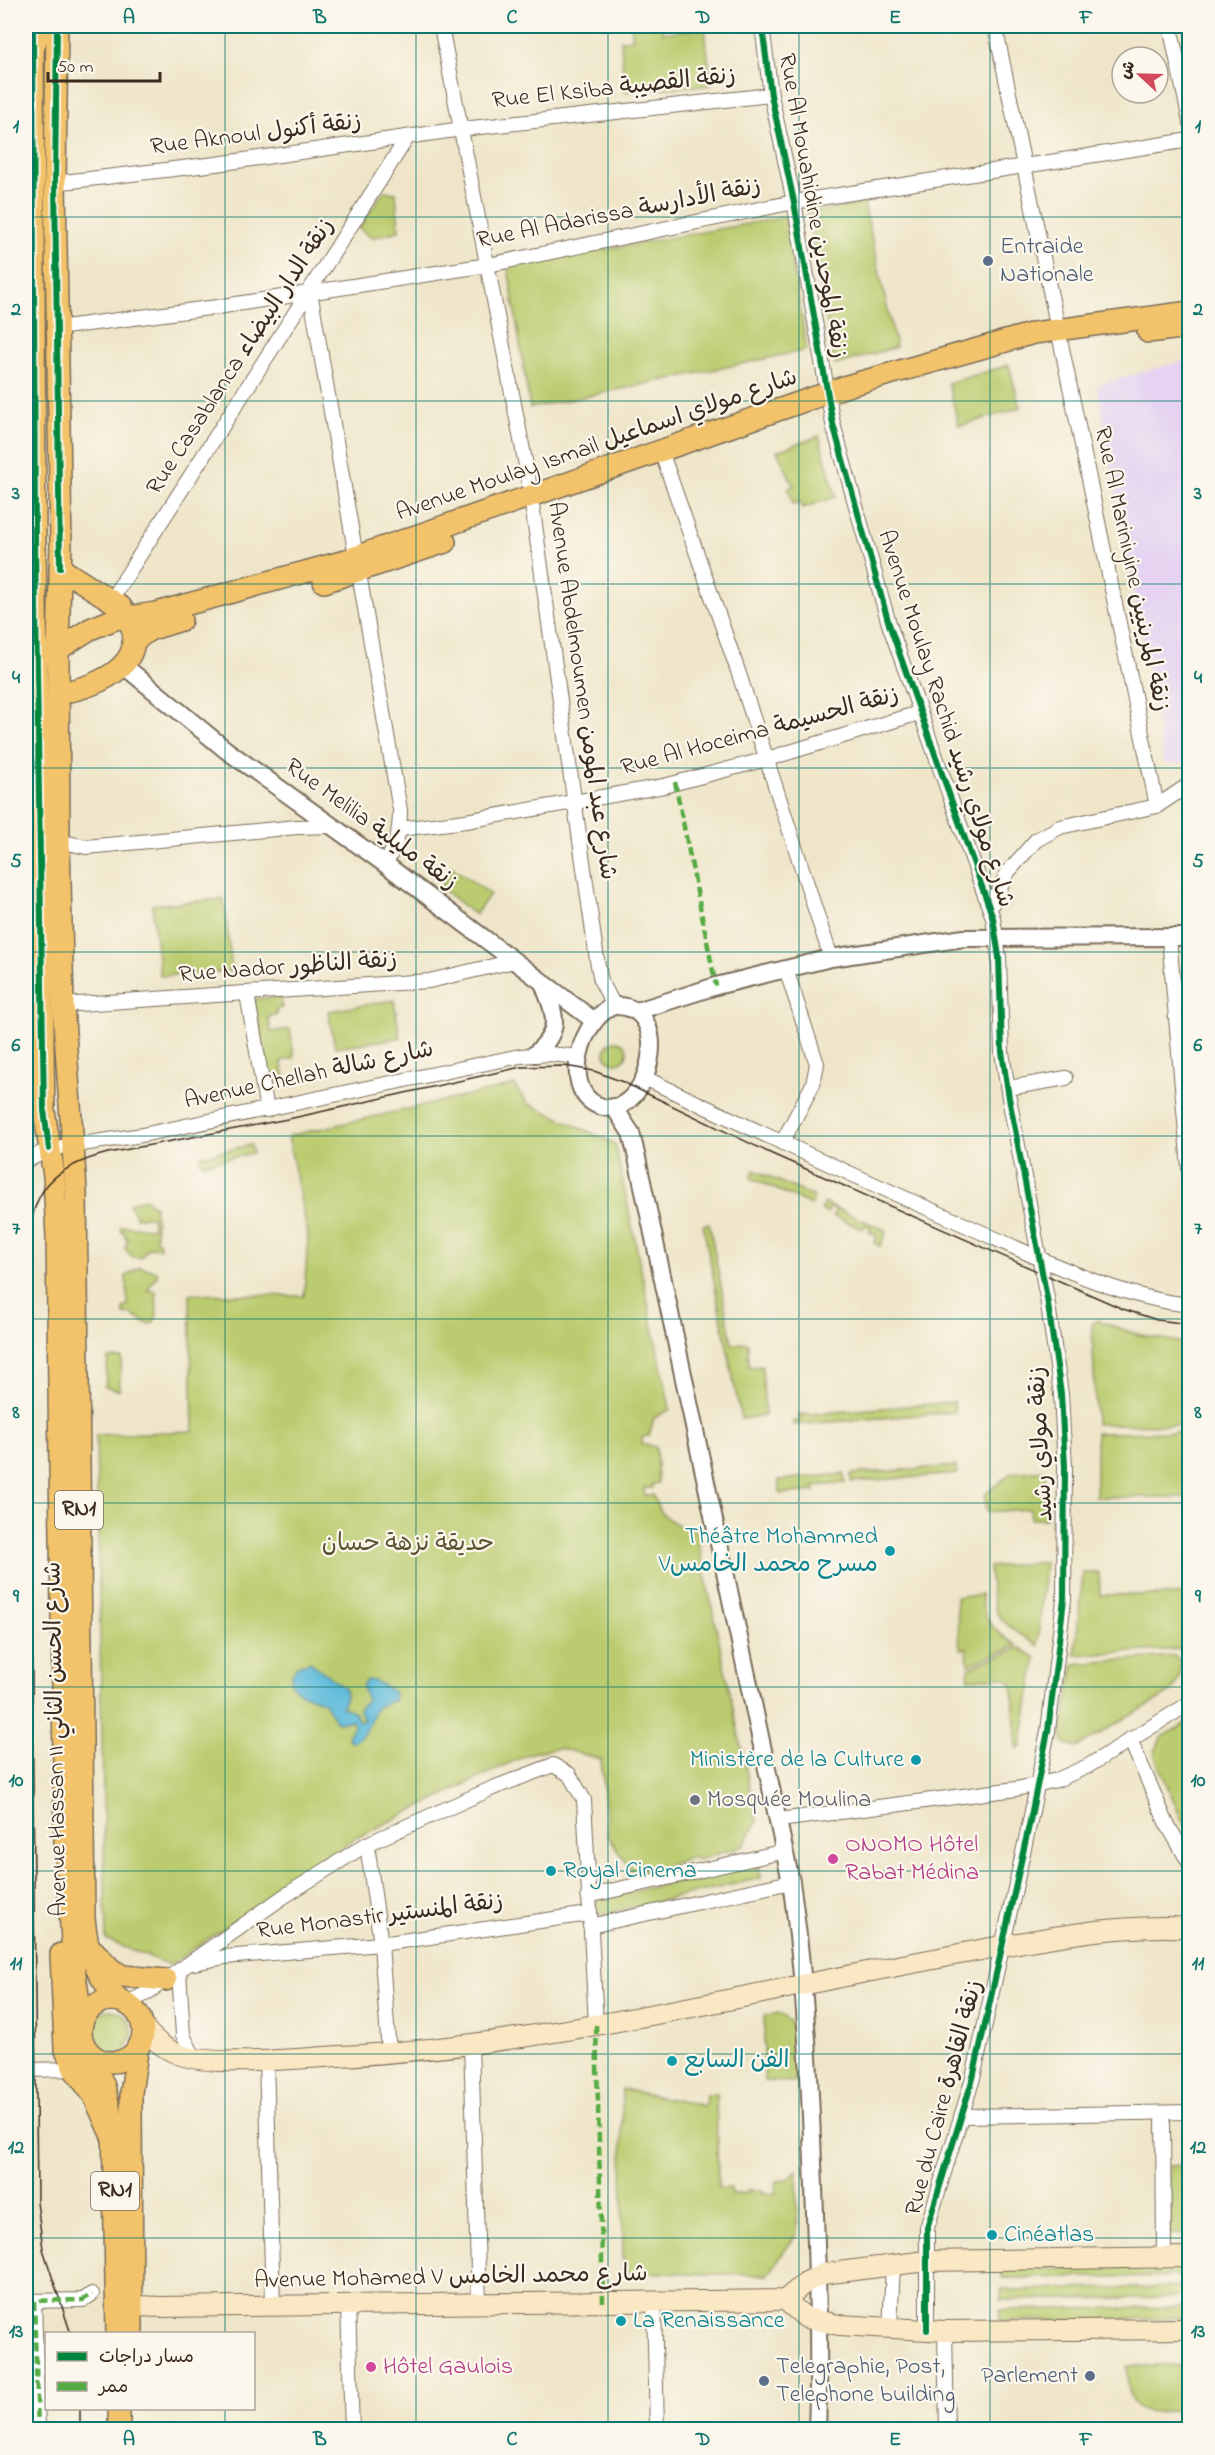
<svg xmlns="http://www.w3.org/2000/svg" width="1215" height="2455" viewBox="0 0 1215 2455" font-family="'Indie Flower','Playpen Sans Arabic',sans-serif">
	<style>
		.built { fill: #e5d3f1 }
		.green { fill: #bbcc6f; stroke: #7b7b46; stroke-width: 1.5 }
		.water { fill: #5bbada; stroke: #4b727c; stroke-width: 1.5 }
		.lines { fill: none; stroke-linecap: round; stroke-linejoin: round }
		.minor-casing { stroke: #7a6c5a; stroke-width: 16 }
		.tertiary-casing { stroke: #7a6c5a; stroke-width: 20 }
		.secondary-casing { stroke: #7a6c5a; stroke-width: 22 }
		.primary-casing { stroke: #7a6c5a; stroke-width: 24 }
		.trunk-casing { stroke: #7a6c5a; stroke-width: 26 }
		.minor { stroke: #fff; stroke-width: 14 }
		.tertiary { stroke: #fff; stroke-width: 16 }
		.secondary { stroke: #fae7c3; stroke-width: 20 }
		.primary { stroke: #f2c36a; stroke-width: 21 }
		.trunk { stroke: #f2c36a; stroke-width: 22 }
		.tram { stroke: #3b2a1e; stroke-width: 1.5 }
		.quiet { stroke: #55ab43; stroke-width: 4.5; stroke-dasharray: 9 4.5; stroke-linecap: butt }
		.cycleway-casing { stroke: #fbf7ec; stroke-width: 10 }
		.cycleway { stroke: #00873e; stroke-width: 6 }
		.grid { fill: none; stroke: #0f766e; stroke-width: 1.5; stroke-opacity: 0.55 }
		.service-dot { fill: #5c6f8a; stroke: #fbf7ec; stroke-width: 2 }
		.culture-dot { fill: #0f9aa8; stroke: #fbf7ec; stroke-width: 2 }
		.worship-dot { fill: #6b7280; stroke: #fbf7ec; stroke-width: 2 }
		.hotel-dot { fill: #d1479c; stroke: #fbf7ec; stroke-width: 2 }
		.labels { text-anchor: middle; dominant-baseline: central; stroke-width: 4.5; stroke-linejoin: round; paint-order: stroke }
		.shield { fill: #fbf7ec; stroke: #75685c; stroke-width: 1.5 }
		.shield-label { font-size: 22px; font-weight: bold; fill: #3b2a1e }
		.street-label { font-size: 24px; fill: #3b2a1e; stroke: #fbf7ec }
		.service-label { font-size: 24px; fill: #4e5e75; stroke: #fbf7ec; text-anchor: start }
		.culture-label { font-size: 24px; fill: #0d838f; stroke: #fbf7ec; text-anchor: start }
		.park-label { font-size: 24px; fill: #5b5232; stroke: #fbf7ec }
		.worship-label { font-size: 24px; fill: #5b616d; stroke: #fbf7ec; text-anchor: start }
		.hotel-label { font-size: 24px; fill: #b23c85; stroke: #fbf7ec; text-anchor: start }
		.neatline { fill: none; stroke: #0f766e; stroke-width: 2 }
		.grid-label { font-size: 20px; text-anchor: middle; font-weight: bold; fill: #0f766e }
	</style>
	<rect width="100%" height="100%" fill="#fbf7ec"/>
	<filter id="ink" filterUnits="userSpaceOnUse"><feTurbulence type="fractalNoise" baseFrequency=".0167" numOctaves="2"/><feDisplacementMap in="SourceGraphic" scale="12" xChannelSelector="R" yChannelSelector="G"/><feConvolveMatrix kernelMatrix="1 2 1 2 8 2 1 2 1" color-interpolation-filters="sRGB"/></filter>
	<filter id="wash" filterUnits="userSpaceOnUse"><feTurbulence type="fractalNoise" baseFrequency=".008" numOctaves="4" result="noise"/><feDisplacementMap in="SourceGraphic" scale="24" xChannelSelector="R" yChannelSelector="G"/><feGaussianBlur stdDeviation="1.35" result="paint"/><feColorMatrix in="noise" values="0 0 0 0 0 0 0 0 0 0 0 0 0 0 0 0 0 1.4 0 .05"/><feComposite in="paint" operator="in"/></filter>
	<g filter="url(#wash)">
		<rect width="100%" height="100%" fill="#efe6ca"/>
		<polygon class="built" points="1189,359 1189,763 1164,764 1097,385"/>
		<g class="green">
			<polygon points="631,26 662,26 663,33 705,28 711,85 624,92 621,40 633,39"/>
			<polygon points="384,191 396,193 399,231 371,238 359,228"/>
			<polygon points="864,203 896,347 835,365 807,213"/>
			<polygon points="785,217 807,350 530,408 508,267"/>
			<polygon points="1009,365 1020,408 959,426 948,383"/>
			<polygon points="819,436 836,497 802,508 800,502 793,504 788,488 794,486 777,451"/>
			<polygon points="452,867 490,894 475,915 440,887"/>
			<polygon points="224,899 232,971 160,976 152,905"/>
			<polygon points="280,997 282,1008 276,1009 277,1014 268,1017 271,1032 290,1029 294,1058 281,1061 286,1081 271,1083 254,999"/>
			<polygon points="394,1000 400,1038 335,1047 328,1011"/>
			<circle cx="616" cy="1052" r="11"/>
			<path d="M514 1085 527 1103 615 1144 670 1409 654 1418 649 1436 642 1437V1444L656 1447 658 1483 652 1484V1488H644V1495H653C660 1518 674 1525 696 1531L757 1822 743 1846 698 1860 691 1857 660 1868 633 1873 608 1836 601 1759 559 1748 534 1752 505 1765 354 1839 170 1965 106 1940 96 1435 193 1431 190 1294 304 1296 308 1237 288 1136Z"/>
			<polygon points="251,1145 253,1153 202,1164 200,1156"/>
			<polygon points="754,1170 814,1197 811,1205 751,1178"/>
			<polygon points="147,1199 151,1205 155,1205 156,1241 159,1241 160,1248 149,1247 141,1257 133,1257 125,1249 128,1238 125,1238 125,1232 121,1232 121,1226 153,1228 152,1217 136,1217 129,1203"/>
			<polygon points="824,1203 887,1231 880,1246 874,1243 877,1236 869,1232 872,1230 865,1225 863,1229 833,1216 836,1210 830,1208 827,1213 821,1210"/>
			<polygon points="709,1223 732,1344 748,1343 749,1367 762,1366 765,1416 741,1419 703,1225"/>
			<polygon points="140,1267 157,1271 157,1276 149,1287 149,1291 156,1291 157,1315 153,1323 148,1324 130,1314 124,1315 123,1308 128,1306 126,1276"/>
			<polygon points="1097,1320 1136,1334 1189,1344 1189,1425 1096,1424 1092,1323"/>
			<polygon points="108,1358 122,1358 119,1390 105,1387"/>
			<polygon points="954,1402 955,1412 793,1425 793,1421 800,1421 799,1415"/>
			<polygon points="1189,1432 1189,1497 1096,1497 1096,1433"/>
			<polygon points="956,1466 957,1474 851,1482 851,1474"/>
			<polygon points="1045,1470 1046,1519 1031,1519 1030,1509 986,1512 985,1494 1011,1473"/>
			<polygon points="844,1474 845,1483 815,1486 815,1491 780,1494 779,1480"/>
			<path d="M1045 1562 1038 1646C994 1616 994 1621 989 1567Z"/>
			<polygon points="1083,1573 1099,1573 1100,1595 1189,1595 1189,1646 1182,1649 1075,1655"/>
			<path d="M981 1595C985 1625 993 1629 1017 1646L968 1665 967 1649H960L956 1597Z"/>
			<polygon points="1020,1648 1036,1658 1021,1747 1017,1748 1012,1683 1003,1677 969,1679 968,1668"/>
			<path d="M1174 1656 1179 1659C1182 1670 1179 1683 1171 1692L1077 1747 1064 1743 1061 1734 1074 1664Z"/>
			<polygon points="1189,1721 1189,1837 1154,1754 1161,1738"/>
			<polygon points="758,1863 761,1878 599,1915 596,1900"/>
			<circle cx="110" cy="2032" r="22"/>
			<polygon points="779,2013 795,2026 796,2082 764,2081 764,2016"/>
			<polygon points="622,2089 705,2106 706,2094 716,2094 718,2188 731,2188 731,2194 747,2194 747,2190 763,2190 763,2194 775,2194 776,2181 787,2180 797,2170 797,2234 767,2275 623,2272"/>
			<polygon points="1189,2165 1189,2234 1170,2234 1169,2166"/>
			<polygon points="1189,2267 1190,2276 1002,2278 1002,2269"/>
			<polygon points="1189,2287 1189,2297 1001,2300 1001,2290"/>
			<polygon points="1189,2307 1189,2318 1000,2321 1000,2310"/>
			<path d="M1127 2366H1189V2410C1143 2412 1128 2421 1127 2366Z"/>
		</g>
		<path class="water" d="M310 1662 345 1688 346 1696 342 1707 353 1711 360 1722 364 1720 358 1709 367 1701 362 1686 367 1680 375 1681 393 1691 395 1700 377 1707C368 1720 368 1738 350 1742L348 1737 354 1726 352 1721 336 1722 324 1702C309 1695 278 1691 297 1666Z"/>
	</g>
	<g filter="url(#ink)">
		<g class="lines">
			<g class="minor-casing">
				<g id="minor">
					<polyline points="441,26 528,476 597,960 601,981 614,1006"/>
					<polyline points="762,26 771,95 794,202 833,424 889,624 993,918 999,957 1002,1052 1009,1098 1047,1298 1061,1394 1065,1467 1064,1599 1048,1731 1030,1821 973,2078 927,2228 927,2330"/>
					<polyline points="995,26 1157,806"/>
					<polyline points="1170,26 1190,121"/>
					<polyline points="55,183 216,164 462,129 771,95"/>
					<path d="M310 291 400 810C400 831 397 846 385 864"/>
					<polyline points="57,328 217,307 488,265 794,202 1190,140"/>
					<polyline points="661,451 738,671 831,958"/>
					<polyline points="111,600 407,138"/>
					<polyline points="400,829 466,821 664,786 767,759 919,713"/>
					<polyline points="59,841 86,847 297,827 332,826"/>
					<polyline points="990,908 1008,872 1036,840 1060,827 1157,806 1190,784"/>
					<polyline points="1169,937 1190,1179"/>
					<polyline points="247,994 267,1110"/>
					<polyline points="63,1005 429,981 514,961"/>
					<path d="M645 1078C750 1129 857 1177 963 1224 1033 1255 1113 1297 1190 1305"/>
					<polyline points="1008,1088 1066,1078"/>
					<polyline points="782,1143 813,1084 817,1064 786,969"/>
					<polyline points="26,1161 49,1149 142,1135 520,1056 550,1054 579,1057"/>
					<polyline points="1130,1739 1166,1822 1190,1864"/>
					<polyline points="779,1820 1016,1789 1057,1780 1088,1766 1190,1703"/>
					<polyline points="367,1844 381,1944 389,2053"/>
					<polyline points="588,1896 786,1851"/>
					<polyline points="590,1926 791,1882"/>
					<polyline points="194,1963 225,1957 381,1944 589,1914"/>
					<polyline points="179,1971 183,2035 195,2059"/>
					<polyline points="126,2004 147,1993 283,1897 367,1844 493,1788 553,1765 569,1774 584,1800 596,2025"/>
					<polyline points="471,2043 479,2303"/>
					<polyline points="266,2059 273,2305"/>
					<polyline points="26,2070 74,2069"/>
					<polyline points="1163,2113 1164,2258"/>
					<polyline points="962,2116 1190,2112"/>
					<polyline points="27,2301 83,2300 92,2294"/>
					<polyline points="34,2301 38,2430"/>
					<polyline points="654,2301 657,2430"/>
					<polyline points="348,2305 352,2430"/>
					<polyline points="890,2328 893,2265"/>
					<polyline points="945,2331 947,2430"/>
				</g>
			</g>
			<g class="tertiary-casing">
				<g id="tertiary">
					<polyline points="123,665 226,750 385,864 593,1020"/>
					<path d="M614 1006C680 1003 647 1128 597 1105 560 1088 582 1017 614 1006Z"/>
					<polyline points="637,1011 716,986 831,958 964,938 1190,937"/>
					<path d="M535 1054C563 1029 555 1015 543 983"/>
					<path d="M614 1107 631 1133 637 1158 791 1882C806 1983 810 2085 814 2187 817 2268 820 2349 817 2430"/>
				</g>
			</g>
			<g class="secondary-casing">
				<g id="secondary">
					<path d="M142 2025C153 2040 166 2051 184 2056 222 2067 299 2058 340 2056 534 2046 723 1999 913 1963 999 1947 1103 1922 1190 1928"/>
					<polyline points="785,2300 806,2318 839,2325 945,2331 1190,2329"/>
					<polyline points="117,2305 160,2307 785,2300 806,2282 823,2274 926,2261 1190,2257"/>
				</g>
			</g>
			<g class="primary-casing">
				<g id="primary">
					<path d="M57 26 55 183 61 544 58 647 59 841 63 1005 76 1190 84 1918C87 1950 96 1980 122 2002"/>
					<polyline points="33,30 35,544 44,1110 54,1176 57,1237 65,1843 74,1968 82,2023"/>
					<polyline points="1148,332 1190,327"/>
					<polyline points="324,582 445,542"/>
					<polyline points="133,642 149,630 181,620"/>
					<polyline points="51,654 90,629 115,619 156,613 341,562 847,386 1034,333 1190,312"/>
					<path d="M58 693C102 687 160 659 121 607L60 568"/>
					<polyline points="94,1951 111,1969 123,1976 166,1980"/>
					<polyline points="61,1954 65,2048 74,2069 94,2096 114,2141"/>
					<circle cx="112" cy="2031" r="31"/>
					<polyline points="89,2052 104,2086 113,2125 117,2334"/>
					<polyline points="132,2334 131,2093 138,2046"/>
					<polyline points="119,2408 119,2430"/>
				</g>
			</g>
			<g class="trunk-casing">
				<polyline id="trunk" points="33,48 40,26"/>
			</g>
			<use href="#minor" class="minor"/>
			<use href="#tertiary" class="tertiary"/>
			<use href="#secondary" class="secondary"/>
			<use href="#primary" class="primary"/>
			<use href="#trunk" class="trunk"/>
			<g class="tram">
				<path d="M71 2334 43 2249 37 2202 28 1247C31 1189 53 1167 108 1153L293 1118 521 1067 565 1066 594 1071 623 1082 772 1154 1123 1309 1157 1320 1190 1324"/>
				<polyline points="80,2408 80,2430"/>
			</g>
			<g class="quiet">
				<polyline points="675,782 716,986"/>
				<polyline points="596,2025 603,2302"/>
				<polyline points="26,2301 83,2300 92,2294"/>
				<polyline points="34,2301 38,2430"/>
			</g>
			<g class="cycleway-casing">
				<g id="cycleway">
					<polyline points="33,26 35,544 44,1110 49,1149"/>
					<polyline points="57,26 55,183 60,568"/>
					<polyline points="762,26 771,95 794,202 833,424 889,624 993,918 999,957 1002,1052 1009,1098 1047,1298 1061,1394 1065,1467 1064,1599 1048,1731 1030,1821 973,2078 927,2228 927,2330"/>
				</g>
			</g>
			<use href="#cycleway" class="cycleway"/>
		</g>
	</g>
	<path class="grid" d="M225 26V2334M416 26V2430M608 26V2430M799 26V2430M990 26V2430M26 217H1190M26 401H1190M26 584H1190M26 768H1190M26 952H1190M26 1136H1190M26 1319H1190M26 1503H1190M26 1687H1190M26 1871H1190M26 2054H1190M26 2238H1190M225 2408V2430"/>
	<g class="service-dot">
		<circle cx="988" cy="261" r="6"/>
		<circle cx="1090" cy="2376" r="6"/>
		<circle cx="764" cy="2381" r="6"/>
	</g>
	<g class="culture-dot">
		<circle cx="890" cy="1551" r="6"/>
		<circle cx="916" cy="1760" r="6"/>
		<circle cx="551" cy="1871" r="6"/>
		<circle cx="672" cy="2061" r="6"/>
		<circle cx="992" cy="2235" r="6"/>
		<circle cx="621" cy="2321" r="6"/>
	</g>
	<circle class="worship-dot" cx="695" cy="1800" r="6"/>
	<g class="hotel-dot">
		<circle cx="833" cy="1859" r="6"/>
		<circle cx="371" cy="2367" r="6"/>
	</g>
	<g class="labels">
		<g class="shield">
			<rect x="55" y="1491" width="48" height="38" rx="4.5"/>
			<rect x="91" y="2172" width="48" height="38" rx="4.5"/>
		</g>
		<g class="shield-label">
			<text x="79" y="1510">RN1</text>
			<text x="115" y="2191">RN1</text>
		</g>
		<g class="street-label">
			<text transform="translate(614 89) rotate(-6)">Rue El Ksiba زنقة القصيبة</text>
			<text transform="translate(256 135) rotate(-7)">Rue Aknoul زنقة أكنول</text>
			<text transform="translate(812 206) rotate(80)">Rue Al Mouahidine زنقة الموحدين</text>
			<text transform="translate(619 214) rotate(-11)">Rue Al Adarissa زنقة الأدارسة</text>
			<text transform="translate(241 357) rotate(-57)">Rue Casablanca زنقة الدار البيضاء</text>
			<text transform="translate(597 446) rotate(-19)">Avenue Moulay Ismail شارع مولاي اسماعيل</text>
			<text transform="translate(1131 569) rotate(78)">Rue Al Mariniyine زنقة المرينيين</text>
			<text transform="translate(581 691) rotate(82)">Avenue Abdelmoumen شارع عبد المومن</text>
			<text transform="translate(945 719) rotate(72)">Avenue Moulay Rachid شارع مولاي رشيد</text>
			<text transform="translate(760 732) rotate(-15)">Rue Al Hoceima زنقة الحسيمة</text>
			<text transform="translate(371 825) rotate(36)">Rue Melilia زنقة مليلية</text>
			<text transform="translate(288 968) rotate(-4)">Rue Nador زنقة الناظور</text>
			<text transform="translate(309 1076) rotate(-12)">Avenue Chellah شارع شالة</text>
			<text transform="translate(1042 1444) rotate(-93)">زنقة مولاي رشيد</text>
			<text transform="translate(57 1739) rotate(-91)">Avenue Hassan II شارع الحسن الثاني</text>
			<text transform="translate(380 1917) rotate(-7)">Rue Monastir زنقة المنستير</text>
			<text transform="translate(945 2098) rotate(-75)">Rue du Caire زنقة القاهرة</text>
			<text transform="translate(451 2278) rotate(-1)">Avenue Mohamed V شارع محمد الخامس</text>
		</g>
		<g class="service-label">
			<text x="1000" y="247">Entraide<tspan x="1000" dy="28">Nationale</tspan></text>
			<text x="776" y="2367">Telegraphie, Post,<tspan x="776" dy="28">Telephone building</tspan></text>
			<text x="1078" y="2376" text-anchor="end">Parlement</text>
		</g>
		<g class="culture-label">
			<text x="878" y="1537" text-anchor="end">Théâtre Mohammed<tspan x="878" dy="28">Vمسرح محمد الخامس</tspan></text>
			<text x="904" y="1760" text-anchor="end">Ministère de la Culture</text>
			<text x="563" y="1871">Royal Cinema</text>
			<text x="684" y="2061">الفن السابع</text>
			<text x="1004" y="2235">Cinéatlas</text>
			<text x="633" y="2321">La Renaissance</text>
		</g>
		<g class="park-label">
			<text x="408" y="1544">حديقة نزهة حسان</text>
		</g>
		<g class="worship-label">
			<text x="707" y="1800">Mosquée Moulina</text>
		</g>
		<g class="hotel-label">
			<text x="845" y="1845">ONOMO Hôtel<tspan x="845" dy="28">Rabat Médina</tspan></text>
			<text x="383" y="2367">Hôtel Gaulois</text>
		</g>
	</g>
	<rect width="1215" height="2455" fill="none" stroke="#fbf7ec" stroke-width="66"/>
	<rect x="45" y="2332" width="210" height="78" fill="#fbf7ec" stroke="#aea59a" stroke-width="1.5"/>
	<rect x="57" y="2352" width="30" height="9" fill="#00873e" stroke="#aea59a" stroke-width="1.5"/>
	<text x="99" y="2362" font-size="18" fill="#3b2a1e">مسار دراجات</text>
	<rect x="57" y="2382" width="30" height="9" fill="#55ab43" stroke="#aea59a" stroke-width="1.5"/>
	<text x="99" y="2392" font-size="18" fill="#3b2a1e">ممر</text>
	<g transform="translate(1140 75) rotate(292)"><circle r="28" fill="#fbf7ec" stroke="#aea59a" stroke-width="1.5"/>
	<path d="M0-4.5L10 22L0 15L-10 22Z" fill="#d1495b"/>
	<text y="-9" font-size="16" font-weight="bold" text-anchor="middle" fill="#3b2a1e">ش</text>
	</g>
	<path d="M48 72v9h112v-9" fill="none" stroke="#3b2a1e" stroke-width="3"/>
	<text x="57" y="72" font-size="18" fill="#3b2a1e" stroke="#fbf7ec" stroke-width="4.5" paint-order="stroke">50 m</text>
	<rect x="33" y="33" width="1149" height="2389" class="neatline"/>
	<g class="grid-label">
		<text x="129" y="23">A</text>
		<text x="320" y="23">B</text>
		<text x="512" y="23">C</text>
		<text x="703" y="23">D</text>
		<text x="895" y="23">E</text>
		<text x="1086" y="23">F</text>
		<text x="16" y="132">1</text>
		<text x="1198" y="132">1</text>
		<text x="16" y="315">2</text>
		<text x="1198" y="315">2</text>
		<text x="16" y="499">3</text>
		<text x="1198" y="499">3</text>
		<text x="16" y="683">4</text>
		<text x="1198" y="683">4</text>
		<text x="16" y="867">5</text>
		<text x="1198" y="867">5</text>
		<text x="16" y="1051">6</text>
		<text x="1198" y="1051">6</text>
		<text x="16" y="1234">7</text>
		<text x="1198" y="1234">7</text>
		<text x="16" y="1418">8</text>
		<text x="1198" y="1418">8</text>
		<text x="16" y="1602">9</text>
		<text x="1198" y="1602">9</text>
		<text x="16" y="1786">10</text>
		<text x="1198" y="1786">10</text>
		<text x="16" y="1969">11</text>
		<text x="1198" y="1969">11</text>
		<text x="16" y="2153">12</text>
		<text x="1198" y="2153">12</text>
		<text x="16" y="2337">13</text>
		<text x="1198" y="2337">13</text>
		<text x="129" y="2445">A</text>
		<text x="320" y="2445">B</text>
		<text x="512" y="2445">C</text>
		<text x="703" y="2445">D</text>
		<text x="895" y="2445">E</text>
		<text x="1086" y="2445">F</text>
	</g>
</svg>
